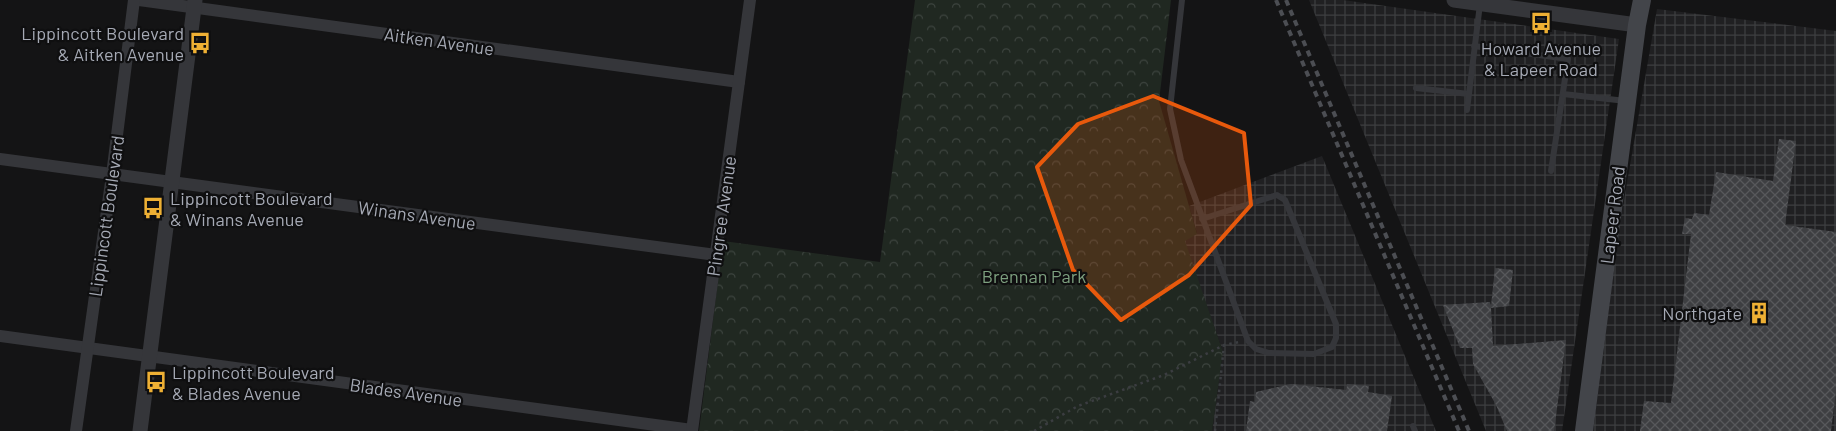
<svg xmlns="http://www.w3.org/2000/svg" width="1836" height="431" viewBox="0 0 1836 431" font-family="Barlow,sans-serif">
	<style>
		.industrial { fill: url(#industrial-grid) }
		.park { fill: url(#park-crowns) }
		.building { fill: url(#building-cross-hatch) }
		.lines { fill: none; stroke-linecap: round; stroke-linejoin: round }
		.path { stroke: #3b3d41; stroke-width: 2.5; stroke-dasharray: 2.5 4; stroke-linecap: butt }
		.service { stroke: #35363a; stroke-width: 6 }
		.minor { stroke: #35363a; stroke-width: 12 }
		.tertiary { stroke: #35363a; stroke-width: 15 }
		.secondary { stroke: #43454a; stroke-width: 18 }
		.rail { stroke: #4c4e53; stroke-width: 4; stroke-dasharray: 6 5; stroke-linecap: butt }
		.marked { fill: #e8590c; fill-opacity: 0.2; stroke: #e8590c; stroke-width: 4; stroke-linejoin: round }
		.labels { text-anchor: middle; dominant-baseline: central; stroke-width: 4.5; stroke-linejoin: round; paint-order: stroke }
		.poi-label { font-size: 18px; fill: #a6aab5; stroke: #0f0f10; text-anchor: end }
		.street-label { font-size: 18px; fill: #a6aab5; stroke: #0f0f10 }
		.park-label { font-size: 18px; fill: #7da07f; stroke: #0f0f10 }
	</style>
	<defs>
		<pattern id="industrial-grid" width="8" height="8" patternUnits="userSpaceOnUse" patternTransform="scale(1.25)"><rect width="8" height="8" fill="#202022"/><path d="M0 4h8M4 0v8" fill="none" stroke="#3d3e40"/></pattern>
		<pattern id="park-crowns" width="20" height="18" patternUnits="userSpaceOnUse" patternTransform="scale(1.25)"><rect width="20" height="18" fill="#202821"/><path d="M2 6a3 3 0 1 1 6 0M12 15a3 3 0 1 1 6 0" fill="none" stroke="#3d443f"/></pattern>
		<pattern id="building-cross-hatch" width="8" height="8" patternUnits="userSpaceOnUse" patternTransform="scale(1.25)"><rect width="8" height="8" fill="#3e3f42"/><path d="M0 0l8 8M0 8l8-8" fill="none" stroke="#57585b"/></pattern>
	</defs>
	<rect width="100%" height="100%" fill="#141415"/>
	<g class="industrial">
		<polygon points="1309,0 1343,0 1619,39 1562,431 1486,431"/>
		<polygon points="1657,9 1836,31 1836,431 1593,431 1619,229"/>
		<polygon points="1322,156 1436,431 1212,431 1223,352 1184,241 1197,233 1189,206"/>
	</g>
	<polygon class="park" points="915,0 1171,0 1159,101 1197,234 1185,241 1223,352 1212,431 699,431 723,241 880,262"/>
	<g class="building">
		<polygon points="1779,139 1796,141 1785,225 1836,232 1836,391 1831,431 1640,431 1644,401 1671,403 1691,234 1682,234 1685,218 1692,219 1694,213 1709,215 1716,172 1773,181"/>
		<polygon points="1495,268 1513,270 1509,306 1491,308 1493,346 1566,340 1554,431 1507,431 1496,405 1473,364 1472,348 1460,348 1443,305 1490,302 1491,306"/>
		<polygon points="1291,384 1346,390 1347,384 1369,386 1368,392 1392,396 1387,431 1246,431 1250,401 1255,402 1256,392"/>
	</g>
	<g class="lines">
		<g class="path">
			<polyline points="1034,431 1078,406 1164,375 1224,345 1239,342"/>
			<polyline points="1215,431 1224,345"/>
		</g>
		<g class="service">
			<polyline points="1182,0 1170,109 1181,160 1248,341 1256,349 1269,353 1314,354 1332,347 1336,338 1336,324 1285,200 1277,195 1202,219"/>
			<polyline points="1474,46 1568,59 1551,171"/>
			<polyline points="1416,88 1469,94"/>
			<polyline points="1563,94 1626,101"/>
			<polyline points="1467,110 1480,4"/>
			<polyline points="1413,426 1415,431"/>
		</g>
		<g class="minor">
			<polyline points="139,0 739,82"/>
			<polyline points="0,159 716,255"/>
			<polyline points="0,336 692,430"/>
			<polyline points="76,431 112,175 134,0"/>
			<polyline points="692,431 750,0"/>
		</g>
		<g class="tertiary">
			<polyline points="1454,0 1637,25"/>
			<polyline points="140,431 195,0"/>
		</g>
		<polyline class="secondary" points="1584,431 1637,25 1642,0"/>
		<g class="rail">
			<polyline points="1276,0 1459,431"/>
			<polyline points="1286,0 1469,431"/>
		</g>
	</g>
	<path class="marked" d="M1153 96 1244 133 1251 205 1189 275 1121 320 1073 270 1037 167 1078 124Z"/>
	<defs>
		<g id="bus-bare" transform="scale(1.725)"><path d="M-5-6H5V4H4V6H2V4H-2V6H-4V4H-5ZM-3.5-4V0h7V-4ZM-3.5 1.2v1.5H-2V1.2ZM2 1.2v1.5H3.5V1.2Z" fill="#eeb034" stroke="#0f0f10" stroke-width="2.5" paint-order="stroke"/></g>
		<g id="building-bare" transform="scale(1.725)"><path d="M-4-6H4V6H1V3H-1V6H-4ZM-2.5-4.3h1.7v1.8h-1.7ZM.8-4.3h1.7v1.8H.8ZM-2.5-1h1.7V.8h-1.7ZM.8-1h1.7V.8H.8Z" fill="#eeb034" stroke="#0f0f10" stroke-width="2.5" paint-order="stroke"/></g>
	</defs>
	<g fill-rule="evenodd">
		<use href="#bus-bare" x="1541" y="23"/>
		<use href="#bus-bare" x="200" y="43"/>
		<use href="#bus-bare" x="153" y="208"/>
		<use href="#building-bare" x="1759" y="313"/>
		<use href="#bus-bare" x="156" y="382"/>
	</g>
	<g class="labels">
		<g class="poi-label">
			<text x="184" y="33">Lippincott Boulevard<tspan x="184" dy="21">&amp; Aitken Avenue</tspan></text>
			<text x="1541" y="48" text-anchor="middle">Howard Avenue<tspan x="1541" dy="21">&amp; Lapeer Road</tspan></text>
			<text x="170" y="198" text-anchor="start">Lippincott Boulevard<tspan x="170" dy="21">&amp; Winans Avenue</tspan></text>
			<text x="1742" y="313">Northgate</text>
			<text x="172" y="372" text-anchor="start">Lippincott Boulevard<tspan x="172" dy="21">&amp; Blades Avenue</tspan></text>
		</g>
		<g class="street-label">
			<text transform="translate(439 41) rotate(8)">Aitken Avenue</text>
			<text transform="translate(417 215) rotate(8)">Winans Avenue</text>
			<text transform="translate(1612 215) rotate(-83)">Lapeer Road</text>
			<text transform="translate(106 216) rotate(-82)">Lippincott Boulevard</text>
			<text transform="translate(721 216) rotate(-82)">Pingree Avenue</text>
			<text transform="translate(406 392) rotate(8)">Blades Avenue</text>
		</g>
		<g class="park-label">
			<text x="1034" y="276">Brennan Park</text>
		</g>
	</g>
</svg>
